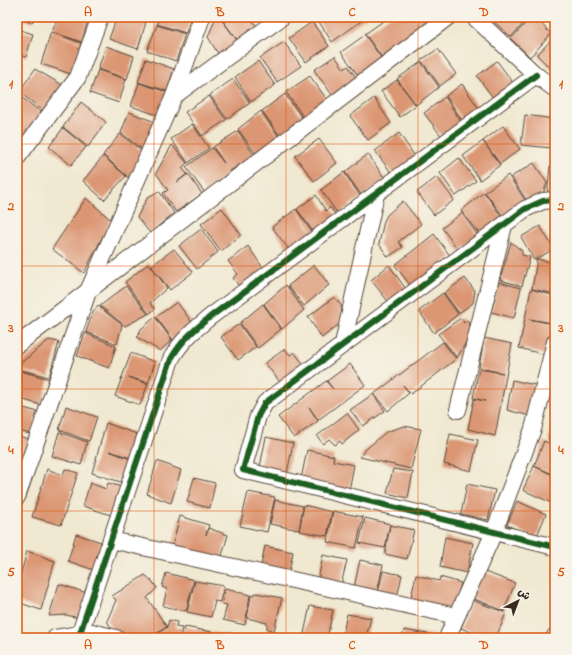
<svg xmlns="http://www.w3.org/2000/svg" width="572" height="655" viewBox="0 0 572 655" font-family="'Indie Flower','Playpen Sans Arabic',sans-serif">
	<style>
		.building { fill: #db9673 }
		.lines { fill: none; stroke-linecap: round; stroke-linejoin: round }
		.minor-casing { stroke: #564639; stroke-width: 18 }
		.minor { stroke: #fff; stroke-width: 16 }
		.cycleway-casing { stroke: #f7f3e8; stroke-width: 8 }
		.cycleway { stroke: #1b5e20; stroke-width: 6 }
		.grid { fill: none; stroke: #df570d; stroke-width: 1; stroke-opacity: 0.55 }
		.neatline { fill: none; stroke: #df570d; stroke-width: 1.5 }
		.grid-label { font-size: 13px; text-anchor: middle; font-weight: bold; fill: #df570d }
	</style>
	<rect width="100%" height="100%" fill="#f7f3e8"/>
	<filter id="ink" filterUnits="userSpaceOnUse"><feTurbulence type="fractalNoise" baseFrequency=".025" numOctaves="2"/><feDisplacementMap in="SourceGraphic" scale="8" xChannelSelector="R" yChannelSelector="G"/><feConvolveMatrix kernelMatrix="1 2 1 2 8 2 1 2 1" color-interpolation-filters="sRGB"/></filter>
	<filter id="wash" filterUnits="userSpaceOnUse"><feTurbulence type="fractalNoise" baseFrequency=".012" numOctaves="4" result="noise"/><feDisplacementMap in="SourceGraphic" scale="16" xChannelSelector="R" yChannelSelector="G"/><feGaussianBlur stdDeviation="0.9" result="paint"/><feColorMatrix in="noise" values="0 0 0 0 0 0 0 0 0 0 0 0 0 0 0 0 0 1.4 0 .05"/><feComposite in="paint" operator="in"/></filter>
	<g filter="url(#wash)">
		<rect width="100%" height="100%" fill="#f0e8d0"/>
		<g id="blocks">
			<g class="building">
				<polygon points="17,17 34,17 32,23"/>
				<polygon points="58,17 82,17 88,19 82,42 52,32"/>
				<polygon points="117,17 130,17 146,22 138,49 109,39"/>
				<polygon points="135,17 148,17 147,21"/>
				<polygon points="159,17 191,17 186,33 157,24"/>
				<polygon points="216,17 250,17 258,28 239,42 222,20 239,43 220,57 208,37"/>
				<polygon points="316,17 367,17 332,42"/>
				<polygon points="389,17 424,17 430,25 383,59 365,34"/>
				<polygon points="493,17 529,17 511,37 491,19"/>
				<polygon points="531,17 535,17 551,34 530,57 511,39"/>
				<polygon points="312,22 329,46 306,62 289,38"/>
				<polygon points="157,25 185,34 176,61 147,51"/>
				<polygon points="17,29 33,34 26,57 17,54"/>
				<polygon points="51,32 81,43 71,74 41,64"/>
				<polygon points="365,35 383,60 359,77 341,52"/>
				<polygon points="555,36 555,73 537,55"/>
				<polygon points="284,42 301,66 277,82 260,58"/>
				<polygon points="106,46 134,56 127,79 98,69"/>
				<polygon points="438,49 456,74 440,86 421,60"/>
				<polygon points="335,56 344,69 348,66 357,79 333,96 314,70"/>
				<polygon points="146,59 174,69 167,91 138,82"/>
				<polygon points="17,61 23,63 17,73"/>
				<polygon points="258,61 275,85 251,102 235,77"/>
				<polygon points="497,61 514,84 494,99 477,76"/>
				<polygon points="421,62 439,87 416,105 397,79"/>
				<polygon points="35,69 64,86 46,113 19,92"/>
				<polygon points="98,70 126,79 119,103 90,93"/>
				<polygon points="310,76 328,101 304,118 286,92"/>
				<polygon points="233,79 250,103 227,119 210,95"/>
				<polygon points="397,80 416,105 400,117 381,91"/>
				<polygon points="139,83 167,92 160,116 131,106"/>
				<polygon points="462,84 480,110 463,122 446,96"/>
				<polygon points="17,94 45,115 24,139 17,134"/>
				<polygon points="285,94 303,119 280,136 262,111"/>
				<polygon points="209,96 226,120 202,136 185,112"/>
				<polygon points="445,97 462,123 442,137 424,113"/>
				<polygon points="374,98 391,123 368,140 350,116"/>
				<polygon points="81,102 106,122 88,147 63,127"/>
				<polygon points="261,111 279,137 255,153 238,129"/>
				<polygon points="129,112 155,122 143,150 121,133"/>
				<polygon points="525,115 554,119 552,145 555,131 555,150 552,150 552,148 521,145"/>
				<polygon points="192,124 209,148 188,163 171,139"/>
				<polygon points="503,126 520,149 500,164 483,141"/>
				<polygon points="63,128 86,147 71,165 49,147"/>
				<polygon points="238,131 254,155 230,171 205,193 186,167 212,148 224,163 213,147"/>
				<polygon points="399,133 416,158 393,175 375,151"/>
				<polygon points="120,134 142,151 130,179 103,155"/>
				<polygon points="319,139 337,163 314,181 295,156"/>
				<polygon points="483,141 500,165 480,180 463,156"/>
				<polygon points="172,145 187,163 182,168 187,174 177,182 188,174 202,194 176,212 163,193 168,190 156,173"/>
				<polygon points="368,154 385,179 362,196 345,172"/>
				<polygon points="103,156 126,176 104,200 83,181"/>
				<polygon points="459,158 476,181 456,196 440,173"/>
				<polygon points="534,163 547,183 543,194 528,202 511,177"/>
				<polygon points="550,166 555,166 555,197 547,196"/>
				<polygon points="344,172 361,197 338,214 321,190"/>
				<polygon points="508,175 527,203 505,219 485,192"/>
				<polygon points="437,177 454,200 434,215 417,192"/>
				<polygon points="159,191 174,213 150,233 137,217 148,197"/>
				<polygon points="484,192 504,220 481,236 461,211"/>
				<polygon points="316,195 326,211 330,207 337,217 314,233 297,209"/>
				<polygon points="86,198 111,220 84,273 52,249"/>
				<polygon points="403,201 421,224 398,242 403,247 388,257 379,244 384,221 387,215"/>
				<polygon points="222,208 241,235 221,251 201,224"/>
				<polygon points="296,209 313,234 290,251 272,227"/>
				<polygon points="462,213 478,236 459,251 442,228"/>
				<polygon points="540,226 554,249 534,260 521,237"/>
				<polygon points="201,229 218,252 197,269 179,246"/>
				<polygon points="434,234 451,257 412,288 395,265"/>
				<polygon points="511,242 522,251 522,255 530,257 522,286 500,280"/>
				<polygon points="248,246 265,271 241,289 233,278 238,274 228,261"/>
				<polygon points="174,249 193,272 170,290 151,266"/>
				<polygon points="537,259 555,263 555,294 532,289"/>
				<polygon points="149,263 167,288 150,303 155,309 149,314 125,282"/>
				<polygon points="314,265 329,285 304,306 288,286"/>
				<polygon points="389,265 408,292 391,305 371,280"/>
				<polygon points="465,278 475,291 473,303 459,313 444,293"/>
				<polygon points="499,282 521,288 514,318 491,312"/>
				<polygon points="286,285 304,310 282,329 264,304"/>
				<polygon points="126,286 148,314 125,326 100,306"/>
				<polygon points="531,289 555,296 552,323 529,319 553,324 546,355 519,348"/>
				<polygon points="443,293 458,314 434,333 419,311"/>
				<polygon points="334,297 341,305 342,315 339,324 322,338 308,317"/>
				<polygon points="177,302 193,324 173,340 156,317"/>
				<polygon points="263,304 281,329 258,348 240,323"/>
				<polygon points="98,306 122,325 117,344 86,332 93,312"/>
				<polygon points="155,317 172,340 160,351 137,337 141,329"/>
				<polygon points="461,318 464,323 467,320 471,328 469,337 457,358 438,334"/>
				<polygon points="239,324 256,347 238,360 221,337"/>
				<polygon points="85,333 116,346 109,368 77,356"/>
				<polygon points="484,338 512,344 495,436 468,429 474,399 485,401 473,398 479,369 503,373 479,368"/>
				<polygon points="49,340 59,342 49,377 17,369 17,366"/>
				<polygon points="443,342 456,359 411,394 403,385 409,393 388,411 374,394"/>
				<polygon points="285,349 290,355 294,352 306,367 283,386 265,363"/>
				<polygon points="131,353 155,362 148,383 128,377 148,384 140,405 115,396"/>
				<polygon points="350,364 365,385 318,420 309,407 318,421 294,438 278,417 326,381 333,389 327,381"/>
				<polygon points="17,370 49,379 41,405 17,398"/>
				<polygon points="512,380 540,386 534,417 507,410"/>
				<polygon points="373,394 385,411 363,426 350,410"/>
				<polygon points="17,406 38,412 31,434 17,431"/>
				<polygon points="66,406 97,417 89,441 59,430"/>
				<polygon points="347,413 359,430 342,444 340,441 335,445 329,439 323,444 317,436"/>
				<polygon points="553,417 555,418 555,441 548,440"/>
				<polygon points="106,423 137,434 131,458 109,451 130,459 124,483 92,473"/>
				<polygon points="404,426 421,429 411,469 360,457 365,450 386,432"/>
				<polygon points="59,432 87,442 81,465 52,456"/>
				<polygon points="450,434 478,440 471,471 444,464"/>
				<polygon points="17,436 30,439 22,461 17,460"/>
				<polygon points="266,437 293,443 287,474 260,467"/>
				<polygon points="544,441 555,446 555,475 534,466"/>
				<polygon points="307,450 334,456 333,461 354,465 349,491 301,479"/>
				<polygon points="157,461 181,470 171,503 147,494"/>
				<polygon points="534,466 555,476 554,504 523,490"/>
				<polygon points="47,469 63,475 65,469 78,473 61,525 32,517"/>
				<polygon points="393,469 413,472 408,498 387,493"/>
				<polygon points="194,478 215,483 210,508 187,502"/>
				<polygon points="90,483 106,489 108,483 122,487 114,516 83,506"/>
				<polygon points="467,484 495,490 488,520 461,514"/>
				<polygon points="248,492 275,497 267,532 240,526"/>
				<polygon points="275,500 303,506 299,530 270,524"/>
				<polygon points="517,501 546,514 536,538 507,525"/>
				<polygon points="304,505 332,512 327,536 299,531"/>
				<polygon points="333,511 363,517 356,548 327,542"/>
				<polygon points="180,516 209,525 206,535 208,528 228,535 220,562 171,551"/>
				<polygon points="365,518 390,524 385,548 359,543"/>
				<polygon points="390,525 414,530 407,559 385,554"/>
				<polygon points="76,534 101,542 94,570 68,561"/>
				<polygon points="445,537 473,543 467,573 440,567"/>
				<polygon points="265,546 293,552 288,577 260,571"/>
				<polygon points="27,551 55,561 41,610 17,602 17,588"/>
				<polygon points="323,555 347,560 340,589 317,585"/>
				<polygon points="360,560 383,565 376,597 353,592"/>
				<polygon points="383,571 402,575 396,602 377,597"/>
				<polygon points="482,571 515,583 504,611 472,598"/>
				<polygon points="166,573 194,580 186,611 163,606 167,589 162,587"/>
				<polygon points="145,575 152,581 157,588 147,598 167,627 149,638 125,638 116,636 107,621 116,600 112,596"/>
				<polygon points="416,575 439,581 440,577 461,583 453,611 410,602"/>
				<polygon points="195,581 224,586 220,602 215,601 211,617 187,612"/>
				<polygon points="59,584 87,593 79,618 66,615 49,616"/>
				<polygon points="225,589 250,595 245,625 223,620 227,605 222,604"/>
				<polygon points="256,593 282,598 274,631 267,629 267,623 247,618 251,596"/>
				<polygon points="472,600 506,613 496,638 485,638 461,628"/>
				<polygon points="310,606 333,610 327,638 303,638"/>
				<polygon points="347,614 371,618 366,638 342,638"/>
				<polygon points="169,620 177,622 176,627 182,628 180,638 152,638 167,627"/>
				<polygon points="185,627 212,632 210,638 182,638"/>
				<polygon points="404,630 433,635 432,638 402,638"/>
				<polygon points="213,632 236,637 236,638 211,638"/>
			</g>
		</g>
	</g>
	<g filter="url(#ink)">
		<use href="#blocks" fill-opacity="0" stroke="#564639" stroke-width="1"/>
		<g class="lines">
			<g class="minor-casing">
				<g id="minor">
					<polyline points="474,17 536,75 555,89"/>
					<polyline points="174,96 282,17"/>
					<polyline points="17,158 78,77 100,17"/>
					<polyline points="555,200 543,201 525,209 265,403 258,416 243,470 555,547"/>
					<polyline points="343,344 376,194"/>
					<polyline points="17,345 448,17"/>
					<polyline points="458,410 504,225"/>
					<polyline points="17,497 89,289 174,96 202,17"/>
					<polyline points="111,540 456,616"/>
					<path d="M80 633 171 359C181 341 194 330 210 317L536 75"/>
					<polyline points="55,638 92,632 116,638"/>
					<polyline points="447,638 494,532 533,429 555,342"/>
					<polyline points="554,638 555,636"/>
				</g>
			</g>
			<use href="#minor" class="minor"/>
			<g class="cycleway-casing">
				<g id="cycleway">
					<polyline points="555,200 543,201 525,209 265,403 258,416 243,470 555,547"/>
					<path d="M80 633 171 359C181 341 194 330 210 317L536 75"/>
				</g>
			</g>
			<use href="#cycleway" class="cycleway"/>
		</g>
	</g>
	<path class="grid" d="M154 17V638M286 17V638M418 17V638M17 144H555M17 266H555M17 389H555M17 511H555"/>
	<rect width="572" height="655" fill="none" stroke="#f7f3e8" stroke-width="44"/>
	<g transform="translate(518 601) rotate(42)" stroke="#f7f3e8" stroke-width="3" paint-order="stroke">
	<path d="M0-3L7 15L0 10L-7 15Z" fill="#3b2a1e"/>
	<text y="-6" font-size="11" font-weight="bold" text-anchor="middle" fill="#3b2a1e">ش</text>
	</g>
	<rect x="22" y="22" width="528" height="611" class="neatline"/>
	<g class="grid-label">
		<text x="88" y="16">A</text>
		<text x="220" y="16">B</text>
		<text x="352" y="16">C</text>
		<text x="484" y="16">D</text>
		<text x="11" y="88">1</text>
		<text x="561" y="88">1</text>
		<text x="11" y="210">2</text>
		<text x="561" y="210">2</text>
		<text x="11" y="332">3</text>
		<text x="561" y="332">3</text>
		<text x="11" y="454">4</text>
		<text x="561" y="454">4</text>
		<text x="11" y="576">5</text>
		<text x="561" y="576">5</text>
		<text x="88" y="649">A</text>
		<text x="220" y="649">B</text>
		<text x="352" y="649">C</text>
		<text x="484" y="649">D</text>
	</g>
</svg>
